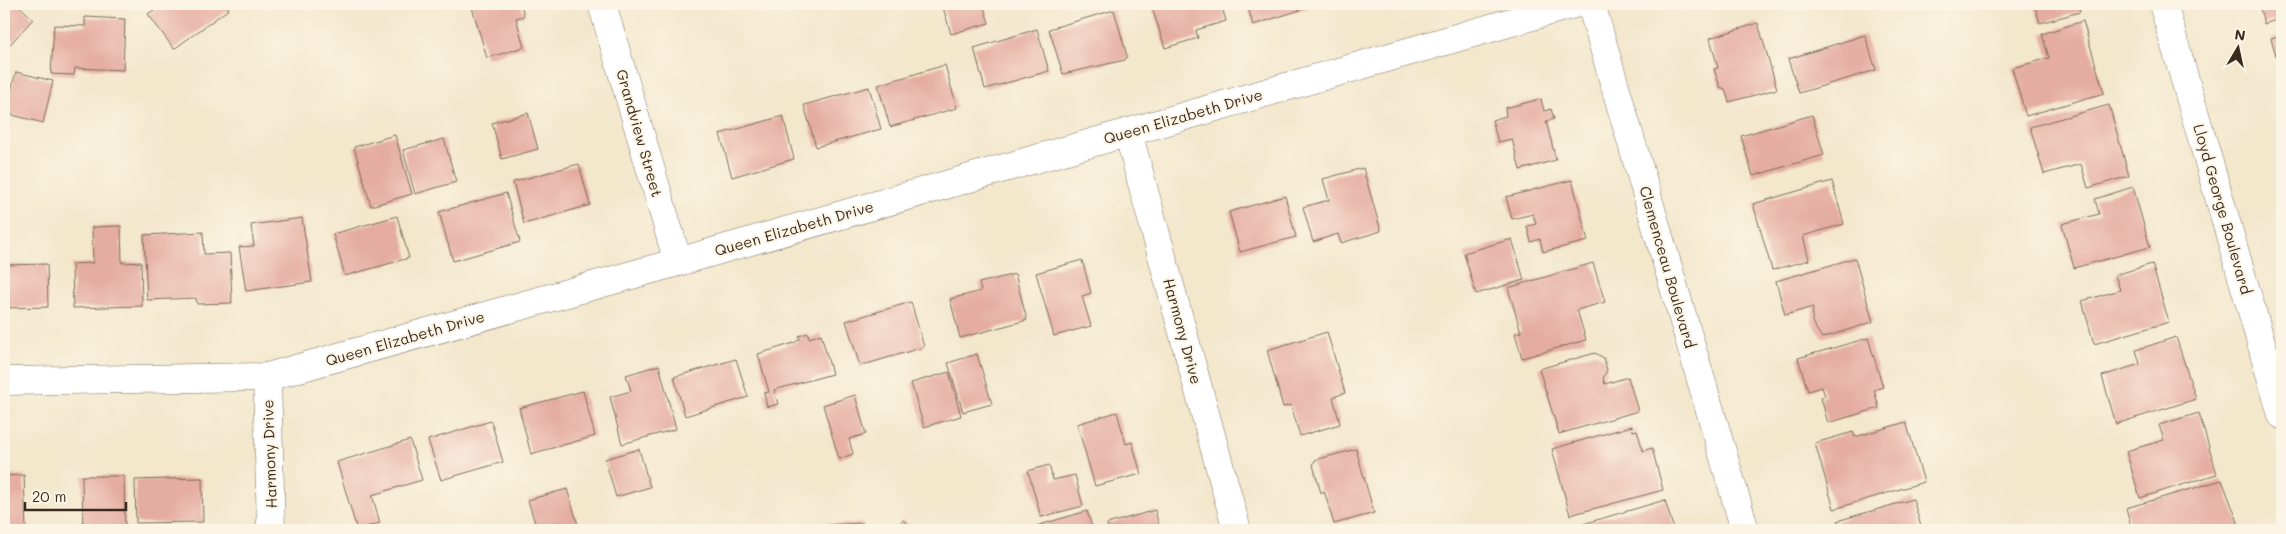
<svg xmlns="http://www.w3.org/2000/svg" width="2286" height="534" viewBox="0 0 2286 534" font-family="Mali,sans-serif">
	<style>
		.building { fill: #e5ada1 }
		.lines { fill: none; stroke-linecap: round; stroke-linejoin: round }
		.street-casing { stroke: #7b6c5b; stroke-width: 29 }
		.street { stroke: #fff; stroke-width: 28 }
		.labels { text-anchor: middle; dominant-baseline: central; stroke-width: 4; stroke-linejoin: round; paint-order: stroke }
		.street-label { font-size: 15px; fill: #3b2a1e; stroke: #fcf5e5 }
	</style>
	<rect width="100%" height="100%" fill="#fcf5e5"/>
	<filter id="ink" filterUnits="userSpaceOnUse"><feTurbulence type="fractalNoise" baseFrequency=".02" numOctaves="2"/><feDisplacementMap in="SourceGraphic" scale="10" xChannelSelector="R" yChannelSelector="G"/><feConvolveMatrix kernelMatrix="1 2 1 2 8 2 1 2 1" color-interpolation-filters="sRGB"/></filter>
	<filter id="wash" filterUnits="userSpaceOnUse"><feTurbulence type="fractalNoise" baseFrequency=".0096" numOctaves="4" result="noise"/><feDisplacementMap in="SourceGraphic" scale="20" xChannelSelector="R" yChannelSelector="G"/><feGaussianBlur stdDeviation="1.12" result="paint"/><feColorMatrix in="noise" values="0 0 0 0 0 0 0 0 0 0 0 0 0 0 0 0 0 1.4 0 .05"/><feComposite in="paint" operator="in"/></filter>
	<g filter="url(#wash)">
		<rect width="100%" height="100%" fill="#f3e7cc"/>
		<g id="blocks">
			<g class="building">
				<polygon points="4,4 17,4 33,19 4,51"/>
				<polygon points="163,4 225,4 229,9 174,49 148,14"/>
				<polygon points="471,4 521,4 524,16 516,18 524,47 487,58"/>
				<polygon points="942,4 983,4 989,23 951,34"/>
				<polygon points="1151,4 1221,4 1226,21 1196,30 1198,38 1165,48"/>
				<polygon points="1247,4 1315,4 1316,5 1253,25"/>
				<polygon points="1994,4 2013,4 1996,9"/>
				<polygon points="2034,4 2077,4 2080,12 2040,23"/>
				<polygon points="2259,4 2282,4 2282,18 2264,24"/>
				<polygon points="1114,10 1127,56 1125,60 1063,74 1049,29"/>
				<polygon points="85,17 125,19 123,70 75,68 74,75 51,74 54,25 85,26"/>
				<polygon points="2083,21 2104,93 2026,116 2012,68 2049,58 2042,34"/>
				<polygon points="1758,23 1777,89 1729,102 1725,89 1720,87 1714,69 1718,68 1710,38"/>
				<polygon points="1037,29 1049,71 985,89 974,48"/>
				<polygon points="1865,35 1876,70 1799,93 1788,59"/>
				<polygon points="2282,35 2282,76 2271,38"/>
				<polygon points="945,65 957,108 890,127 878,85"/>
				<polygon points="16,72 53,81 43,123 5,113"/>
				<polygon points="869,87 881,129 816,147 804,105"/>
				<polygon points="1541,99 1544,111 1551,109 1554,119 1546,121 1556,160 1520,170 1512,139 1498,142 1492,120 1506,116 1505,108"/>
				<polygon points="2109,105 2129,176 2088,188 2081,164 2044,174 2030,127"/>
				<polygon points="528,113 538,149 502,159 492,123"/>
				<polygon points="1812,115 1824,155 1753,176 1741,136"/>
				<polygon points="783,116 794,159 732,177 720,134"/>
				<polygon points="395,135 412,194 371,206 354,147"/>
				<polygon points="444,139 456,182 415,194 403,150"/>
				<polygon points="579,164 590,205 524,224 513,182"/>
				<polygon points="1363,168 1381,231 1341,243 1338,234 1313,242 1303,207 1329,200 1323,179"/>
				<polygon points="1572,180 1588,241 1543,252 1540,239 1531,242 1527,226 1536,224 1533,214 1512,219 1506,197"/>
				<polygon points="1832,181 1844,224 1803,236 1809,260 1772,270 1753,204"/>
				<polygon points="2133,187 2150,247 2074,268 2062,224 2099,214 2095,199"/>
				<polygon points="506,193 520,242 453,261 439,212"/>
				<polygon points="1285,196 1296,237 1240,252 1229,212"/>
				<polygon points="397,216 409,258 345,276 333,234"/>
				<polygon points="302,218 312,282 246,291 239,247 254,246 251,225"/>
				<polygon points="121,226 122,263 141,262 142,306 73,308 72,264 93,263 92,227"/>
				<polygon points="203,232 204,254 230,253 232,303 197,304 196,298 147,300 144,235"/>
				<polygon points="1512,239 1524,280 1476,294 1464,253"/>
				<polygon points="1855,258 1873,322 1822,338 1812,322 1813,307 1785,315 1776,281"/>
				<polygon points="1082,260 1091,293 1082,296 1091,326 1054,336 1036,273"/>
				<polygon points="1593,263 1605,302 1577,310 1586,340 1522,358 1515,333 1521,332 1508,288"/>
				<polygon points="47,264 48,307 4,308 4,265"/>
				<polygon points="2152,264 2169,322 2094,344 2082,301 2120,290 2115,275"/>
				<polygon points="1015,274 1027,320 960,338 950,299 981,291 979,283"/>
				<polygon points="911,302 924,347 860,366 846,321"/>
				<polygon points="1327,332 1345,393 1333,397 1340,424 1300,436 1291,405 1283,407 1267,350"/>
				<polygon points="808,333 809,338 821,334 832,374 774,390 778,404 767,407 764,393 769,392 758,354 794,343 800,339 799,336"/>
				<polygon points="2176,337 2196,399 2116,424 2102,376 2140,364 2136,350"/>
				<polygon points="1868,338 1883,387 1874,390 1879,408 1828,423 1821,398 1825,396 1822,387 1808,391 1798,358"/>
				<polygon points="1595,353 1604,358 1607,370 1603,378 1605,384 1628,377 1638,411 1559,434 1539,369"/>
				<polygon points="977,354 992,404 963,412 948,363"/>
				<polygon points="736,359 748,397 685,416 674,377"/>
				<polygon points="659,365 676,429 622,444 610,397 631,391 626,375"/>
				<polygon points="949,372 961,416 924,427 911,383"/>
				<polygon points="583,391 595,436 531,454 519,408"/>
				<polygon points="855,395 866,434 849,439 853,454 839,459 823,405"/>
				<polygon points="1117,412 1126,444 1132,442 1141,474 1095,486 1077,424"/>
				<polygon points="2199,413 2217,474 2140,498 2126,451 2164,440 2159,425"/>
				<polygon points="491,421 503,462 441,480 428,440"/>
				<polygon points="1906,422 1924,482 1834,509 1815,443 1853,432 1855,437"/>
				<polygon points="1632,426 1633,431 1637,430 1643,451 1652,448 1663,490 1570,515 1552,449"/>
				<polygon points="410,440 422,480 372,495 380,523 357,530 337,462"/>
				<polygon points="639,449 650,487 616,497 605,459"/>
				<polygon points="1356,449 1374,513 1334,524 1324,491 1321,493 1313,465 1315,460"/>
				<polygon points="1049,465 1053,480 1075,475 1083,506 1041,517 1028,471"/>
				<polygon points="24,475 26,530 4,530 4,476"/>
				<polygon points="82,476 124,476 125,530 83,530"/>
				<polygon points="202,478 203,522 136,523 135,480"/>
				<polygon points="2222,480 2241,530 2132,530 2126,508"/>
				<polygon points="567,489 579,528 570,530 537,530 528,500"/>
				<polygon points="1913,499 1922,530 1840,530 1837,521"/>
				<polygon points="1665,500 1674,530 1585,530 1583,524"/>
				<polygon points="1155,510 1160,530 1109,530 1107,524"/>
				<polygon points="1087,511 1093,530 1037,530 1036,526"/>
				<polygon points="903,520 915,530 894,530"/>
				<polygon points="863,523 863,530 827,530 827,525"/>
			</g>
		</g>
	</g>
	<g filter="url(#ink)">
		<use href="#blocks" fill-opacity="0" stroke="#7b6c5b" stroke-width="1"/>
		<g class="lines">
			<g class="street-casing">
				<g id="street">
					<polyline points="602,4 678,262"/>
					<polyline points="1591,4 1745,530"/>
					<polyline points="2163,4 2282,415"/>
					<polyline points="1128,132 1237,530"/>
					<polyline points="267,377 271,530"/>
					<polyline points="4,381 267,377 678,262 1574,4"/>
				</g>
			</g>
			<use href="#street" class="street"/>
		</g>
	</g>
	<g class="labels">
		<g class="street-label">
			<text transform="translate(1183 116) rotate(-16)">Queen Elizabeth Drive</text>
			<text transform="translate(640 133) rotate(74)">Grandview Street</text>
			<text transform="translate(2223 209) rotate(74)">Lloyd George Boulevard</text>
			<text transform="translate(794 228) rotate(-16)">Queen Elizabeth Drive</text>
			<text transform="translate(1668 267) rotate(74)">Clemenceau Boulevard</text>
			<text transform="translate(1183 331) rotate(75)">Harmony Drive</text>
			<text transform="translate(405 338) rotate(-16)">Queen Elizabeth Drive</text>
			<text transform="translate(269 454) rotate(-92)">Harmony Drive</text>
		</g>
	</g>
	<rect width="2286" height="534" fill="none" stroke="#fcf5e5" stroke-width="20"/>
	<g transform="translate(2238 48) rotate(9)" stroke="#fcf5e5" stroke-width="4" paint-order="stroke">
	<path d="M0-4L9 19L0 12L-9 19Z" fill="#3b2a1e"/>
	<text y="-8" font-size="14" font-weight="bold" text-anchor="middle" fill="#3b2a1e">N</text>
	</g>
	<path d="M25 502v8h101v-8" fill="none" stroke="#3b2a1e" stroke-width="2.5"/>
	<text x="32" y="502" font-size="15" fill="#3b2a1e" stroke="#fcf5e5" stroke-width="4" paint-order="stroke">20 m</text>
</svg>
